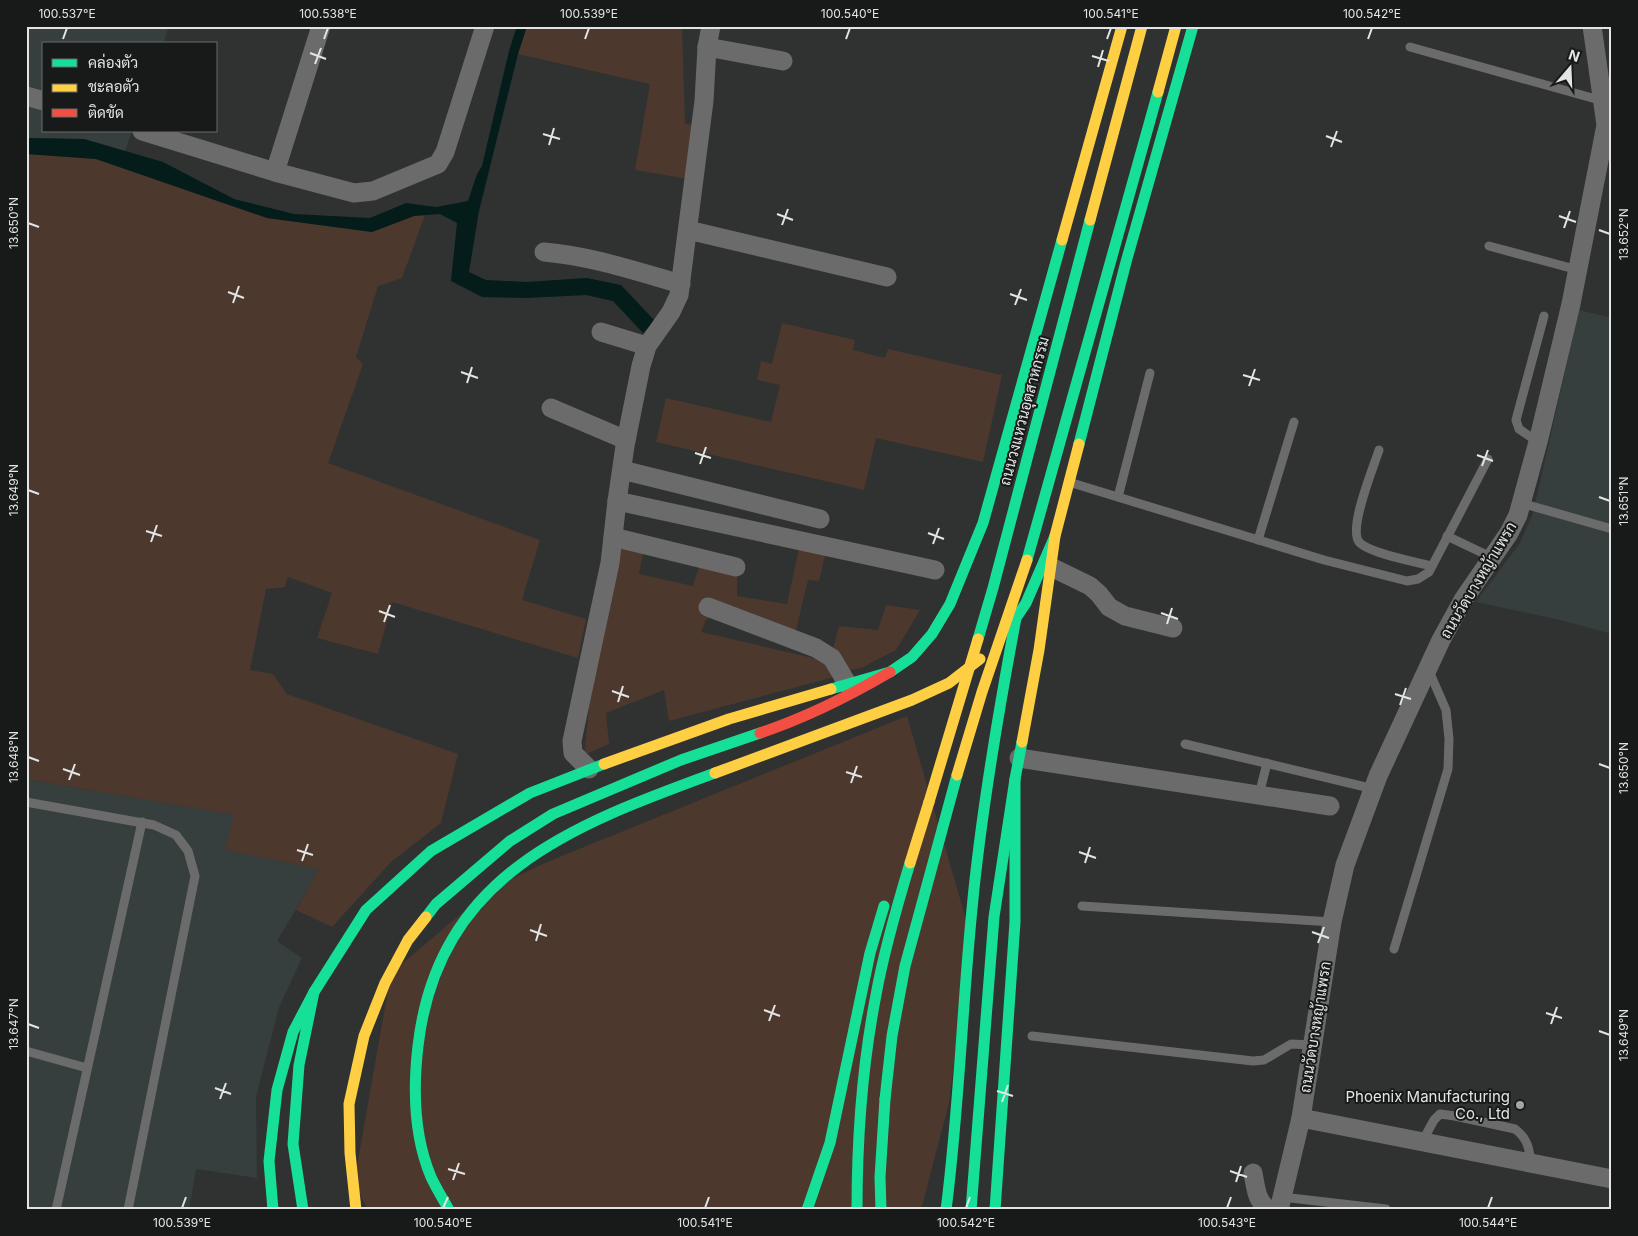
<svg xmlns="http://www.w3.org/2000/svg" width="1638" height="1236" viewBox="0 0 1638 1236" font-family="Inter,Sarabun,sans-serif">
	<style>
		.built { fill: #363f3e }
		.green { fill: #4d382e }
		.water { fill: #041c1a }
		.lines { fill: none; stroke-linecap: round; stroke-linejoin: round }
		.lane { stroke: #6b6b6b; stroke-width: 9 }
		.street { stroke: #6b6b6b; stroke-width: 19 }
		.fast { stroke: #16e098; stroke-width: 11 }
		.slow { stroke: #ffcf43; stroke-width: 11 }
		.jam { stroke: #f24e42; stroke-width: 11 }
		.fast-bridge { stroke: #16e098; stroke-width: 11 }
		.slow-bridge { stroke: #ffcf43; stroke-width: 11 }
		.ticks { fill: none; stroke: #e2e5e4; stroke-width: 2 }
		.poi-dot { fill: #a3a6a5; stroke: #181a1a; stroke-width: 2 }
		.labels { text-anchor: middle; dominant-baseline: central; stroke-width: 4; stroke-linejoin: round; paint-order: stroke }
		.street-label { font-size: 15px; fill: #e2e5e4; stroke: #181a1a }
		.poi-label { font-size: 15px; fill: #e2e5e4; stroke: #181a1a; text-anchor: end }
		.neatline { fill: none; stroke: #e2e5e4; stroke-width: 2 }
		.ticks-label { font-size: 12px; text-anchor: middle; fill: #e2e5e4 }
	</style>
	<rect width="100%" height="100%" fill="#2f3231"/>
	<g class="built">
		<polygon points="26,26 169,26 163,44 44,44 44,131 132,131 125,151 84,139 26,138"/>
		<polygon points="1579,310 1612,318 1612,634 1564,621 1476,602 1520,543 1533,513"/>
		<polygon points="26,779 235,815 226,850 320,869 277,941 302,958 279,1007 256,1097 257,1178 196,1169 189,1210 26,1210"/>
	</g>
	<g class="green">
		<polygon points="527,26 682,26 685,124 695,125 688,179 635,170 650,84 518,54"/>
		<polygon points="26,154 96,159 267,218 372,232 414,216 425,215 402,278 378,286 356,357 363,364 328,463 540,540 522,600 586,619 578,658 392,602 378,654 317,638 332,593 288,577 285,587 266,589 250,670 273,674 287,694 458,754 441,823 391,862 332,927 296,910 319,869 225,850 234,815 26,779"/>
		<polygon points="782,323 855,340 853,350 885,358 888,349 1002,375 983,462 876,438 864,490 656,442 666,398 771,422 780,385 757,380 761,361 772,364"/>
		<polygon points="800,544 826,551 819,581 808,580 795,634 721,610 706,620 701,632 826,661 834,677 669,721 664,690 606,713 609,744 584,755 590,700 620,548 643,553 639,574 693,586 700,563 737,571 737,596 787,604"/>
		<polygon points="886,605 920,610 896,650 861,668 848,671 833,649 839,626 878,630"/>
		<polygon points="907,716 970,933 949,1103 921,1210 368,1210 354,1183 391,973 493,887 552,860"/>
	</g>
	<polygon class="water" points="517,26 527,26 518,54 479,211 469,272 486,280 526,282 587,278 621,285 655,321 643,333 613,301 586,295 526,298 482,297 451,281 457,223 440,214 414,216 372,232 267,218 96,159 26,154 26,138 84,139 163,162 234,199 294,214 370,218 406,203 436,207 468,201 477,174 482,166 509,51"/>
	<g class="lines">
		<g class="lane">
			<polyline points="1410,47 1603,101"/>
			<polyline points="1489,246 1578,270"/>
			<polyline points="1538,442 1519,429 1516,420 1544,316"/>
			<path d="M1379 450C1374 466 1348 528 1359 542 1368 553 1416 562 1432 566"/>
			<polyline points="1072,483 1324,560 1407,581 1418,579 1429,572 1488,459"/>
			<polyline points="1118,497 1150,373"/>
			<polyline points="1521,503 1612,529"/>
			<polyline points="1447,536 1491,557"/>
			<polyline points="1258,540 1294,422"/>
			<polyline points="1185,744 1374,789"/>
			<polyline points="1259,795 1267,763"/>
			<polyline points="26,802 154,825 176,835 188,851 195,876 128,1210"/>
			<polyline points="1082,906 1332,922"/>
			<polyline points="1394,949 1448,769 1449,739 1446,710 1429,671"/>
			<polyline points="1032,1036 1253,1061 1264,1060 1291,1044 1312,1045"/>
			<polyline points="26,1051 87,1068"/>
			<path d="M1422 1142 1434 1120 1440 1114 1455 1116 1515 1129C1528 1139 1529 1148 1531 1163"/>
			<polyline points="1282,1197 1386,1209"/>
			<polyline points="56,1210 142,822"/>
		</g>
		<g class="street">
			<polyline points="707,47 783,61"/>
			<polyline points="26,96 44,101"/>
			<polyline points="142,131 275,172 354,193 373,191 438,164 445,152 485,26"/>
			<polyline points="275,172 321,26"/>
			<polyline points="688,230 887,277"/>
			<path d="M544 252C591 256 635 271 681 284"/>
			<polyline points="601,332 647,346"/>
			<polyline points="551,408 626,440"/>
			<polyline points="622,470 820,519"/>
			<polyline points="617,501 935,570"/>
			<polyline points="613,537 736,567"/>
			<polyline points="1051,567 1090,586 1099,594 1109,607 1125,616 1173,628"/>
			<polyline points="708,607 816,648 832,658 848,685"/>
			<polyline points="1019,758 1330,806"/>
			<polyline points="589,769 573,753 572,741 610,563 617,501 625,446 641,366 647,346 671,312 679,295 704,101 707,47 711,26"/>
			<polyline points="1301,1118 1612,1179"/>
			<path d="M1253 1173C1256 1188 1256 1201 1269 1210"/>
			<polyline points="1279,1210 1301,1118 1332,922 1345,865 1378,776 1441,640 1463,600 1509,533 1518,515 1538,442 1571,304 1606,125 1592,26"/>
		</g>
		<g class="fast">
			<polyline points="1079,444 1126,262 1193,26"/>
			<polyline points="1027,560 1158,92"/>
			<polyline points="1012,624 1026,603 1055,536"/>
			<polyline points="831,689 890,672 912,657 932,634 950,604 983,523 1062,240"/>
			<polyline points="426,917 436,904 510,841 553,814 681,760 760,733"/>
			<polyline points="273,1210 269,1161 277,1090 293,1032 314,992 366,910 431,851 530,793 604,764"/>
			<polyline points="303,1210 293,1144 299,1065 314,992"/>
			<path d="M449 1210C443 1199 436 1188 431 1177 414 1137 413 1089 418 1046 438 874 573 825 715 773"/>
			<polyline points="807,1210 830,1143 870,953 884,906"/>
			<path d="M857 1210C857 1138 862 1066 876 995 884 950 897 906 910 863"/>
			<polyline points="881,1210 880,1177 885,1099"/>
			<polyline points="971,1210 994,917 1015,779"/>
			<polyline points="995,1210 1015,922 1015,779 1022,742"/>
		</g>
		<g class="slow">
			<polyline points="1158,92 1176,26"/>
			<polyline points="1062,240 1122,26"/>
			<polyline points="1022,742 1039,650 1055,536 1079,444"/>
			<polyline points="604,764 729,719 831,689"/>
			<polyline points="715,773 912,700 949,683 980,659"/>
			<polyline points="910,863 929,802"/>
			<polyline points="356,1210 350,1153 349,1104 364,1036 385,983 408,940 426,917"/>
		</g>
		<path class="jam" d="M760 733C805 718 849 696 890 672"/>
		<g class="fast-bridge">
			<polyline points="978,639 993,588 1090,220"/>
			<polyline points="885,1099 892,1036 905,966 957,775"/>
			<path d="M946 1210C959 1110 962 1009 972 909 981 812 998 714 1016 618"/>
		</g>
		<g class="slow-bridge">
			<polyline points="1090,220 1142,26"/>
			<polyline points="957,775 982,692 1027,560"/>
			<polyline points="929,802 978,639"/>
		</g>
	</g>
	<path class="ticks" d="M63 39 67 28M324 39 328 28M585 39 589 28M846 39 850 28M1107 39 1111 28M1368 39 1372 28M310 53 326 59M1092 56 1109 61M315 64 321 48M1098 67 1103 50M543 134 560 139M1326 136 1342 142M549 145 554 128M1331 147 1337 131M777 214 793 220M1559 216 1576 222M28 223 39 227M782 225 788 209M1564 228 1570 211M1599 230 1610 234M228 292 244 298M1010 294 1027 300M233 303 239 286M1015 305 1021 289M461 372 478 378M1243 375 1260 380M467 383 472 367M1249 386 1255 369M695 453 711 458M1477 455 1493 461M700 464 706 447M1482 466 1488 450M28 490 39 494M1599 497 1610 501M146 531 162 536M928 533 944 539M151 542 157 525M933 544 939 528M379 611 395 617M1161 613 1178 619M384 622 390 605M1167 624 1172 608M612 691 629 697M1395 694 1411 699M618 702 623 686M1400 705 1406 688M28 757 39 761M1599 764 1610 768M63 769 80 775M846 772 862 777M69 780 75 764M851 783 857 766M297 850 313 855M1079 852 1096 858M302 861 308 844M1085 863 1090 847M530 930 547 936M1312 932 1329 938M536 941 541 924M1318 943 1324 927M764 1010 780 1016M1546 1013 1562 1018M769 1021 775 1005M28 1024 39 1028M1551 1024 1557 1007M1599 1031 1610 1035M215 1088 231 1094M997 1091 1013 1096M220 1099 226 1083M1002 1102 1008 1085M448 1169 465 1174M1230 1171 1247 1177M453 1180 459 1163M1236 1182 1241 1166M182 1208 186 1197M443 1208 448 1197M705 1208 709 1197M966 1208 970 1197M1227 1208 1231 1197M1488 1208 1492 1197"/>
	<circle class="poi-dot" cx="1520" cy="1105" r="5"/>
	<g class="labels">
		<g class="street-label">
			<text transform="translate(1024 411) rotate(-75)">ถนนวงแหวนอุตสาหกรรม</text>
			<text transform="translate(1478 580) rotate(-59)">ถนนวัดบางหญ้าแพรก</text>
			<text transform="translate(1315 1027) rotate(-81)">ถนนวัดบางหญ้าแพรก</text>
		</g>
		<g class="poi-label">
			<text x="1510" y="1096">Phoenix Manufacturing<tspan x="1510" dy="17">Co., Ltd</tspan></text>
		</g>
	</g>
	<rect width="1638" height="1236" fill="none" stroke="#181a1a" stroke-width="55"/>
	<rect x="42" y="42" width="175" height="90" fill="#181a1a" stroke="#696b6b"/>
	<rect x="52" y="59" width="25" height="8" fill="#16e098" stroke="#696b6b"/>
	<text x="88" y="68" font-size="15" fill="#e2e5e4">คล่องตัว</text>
	<rect x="52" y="84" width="25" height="8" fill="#ffcf43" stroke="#696b6b"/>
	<text x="88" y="92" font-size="15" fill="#e2e5e4">ชะลอตัว</text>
	<rect x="52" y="109" width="25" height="8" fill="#f24e42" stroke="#696b6b"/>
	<text x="88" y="118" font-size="15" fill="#e2e5e4">ติดขัด</text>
	<g transform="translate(1570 68) rotate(19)" stroke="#181a1a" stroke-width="4" paint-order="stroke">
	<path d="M0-4L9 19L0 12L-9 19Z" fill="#e2e5e4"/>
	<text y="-8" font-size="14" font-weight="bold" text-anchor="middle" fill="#e2e5e4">N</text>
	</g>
	<rect x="28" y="28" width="1582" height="1180" class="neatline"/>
	<g class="ticks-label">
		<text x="67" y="18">100.537°E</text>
		<text x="328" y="18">100.538°E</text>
		<text x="589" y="18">100.539°E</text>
		<text x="850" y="18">100.540°E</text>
		<text x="1111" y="18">100.541°E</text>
		<text x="1372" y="18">100.542°E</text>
		<text transform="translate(14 223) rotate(-90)" y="4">13.650°N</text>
		<text transform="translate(1624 234) rotate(-90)" y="4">13.652°N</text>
		<text transform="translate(14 490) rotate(-90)" y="4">13.649°N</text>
		<text transform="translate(1624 501) rotate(-90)" y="4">13.651°N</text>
		<text transform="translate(14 757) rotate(-90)" y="4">13.648°N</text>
		<text transform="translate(1624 768) rotate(-90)" y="4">13.650°N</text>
		<text transform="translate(14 1024) rotate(-90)" y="4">13.647°N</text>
		<text transform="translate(1624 1035) rotate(-90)" y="4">13.649°N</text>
		<text x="182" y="1227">100.539°E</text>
		<text x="443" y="1227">100.540°E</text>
		<text x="705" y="1227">100.541°E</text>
		<text x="966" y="1227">100.542°E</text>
		<text x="1227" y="1227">100.543°E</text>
		<text x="1488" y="1227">100.544°E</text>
	</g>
</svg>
